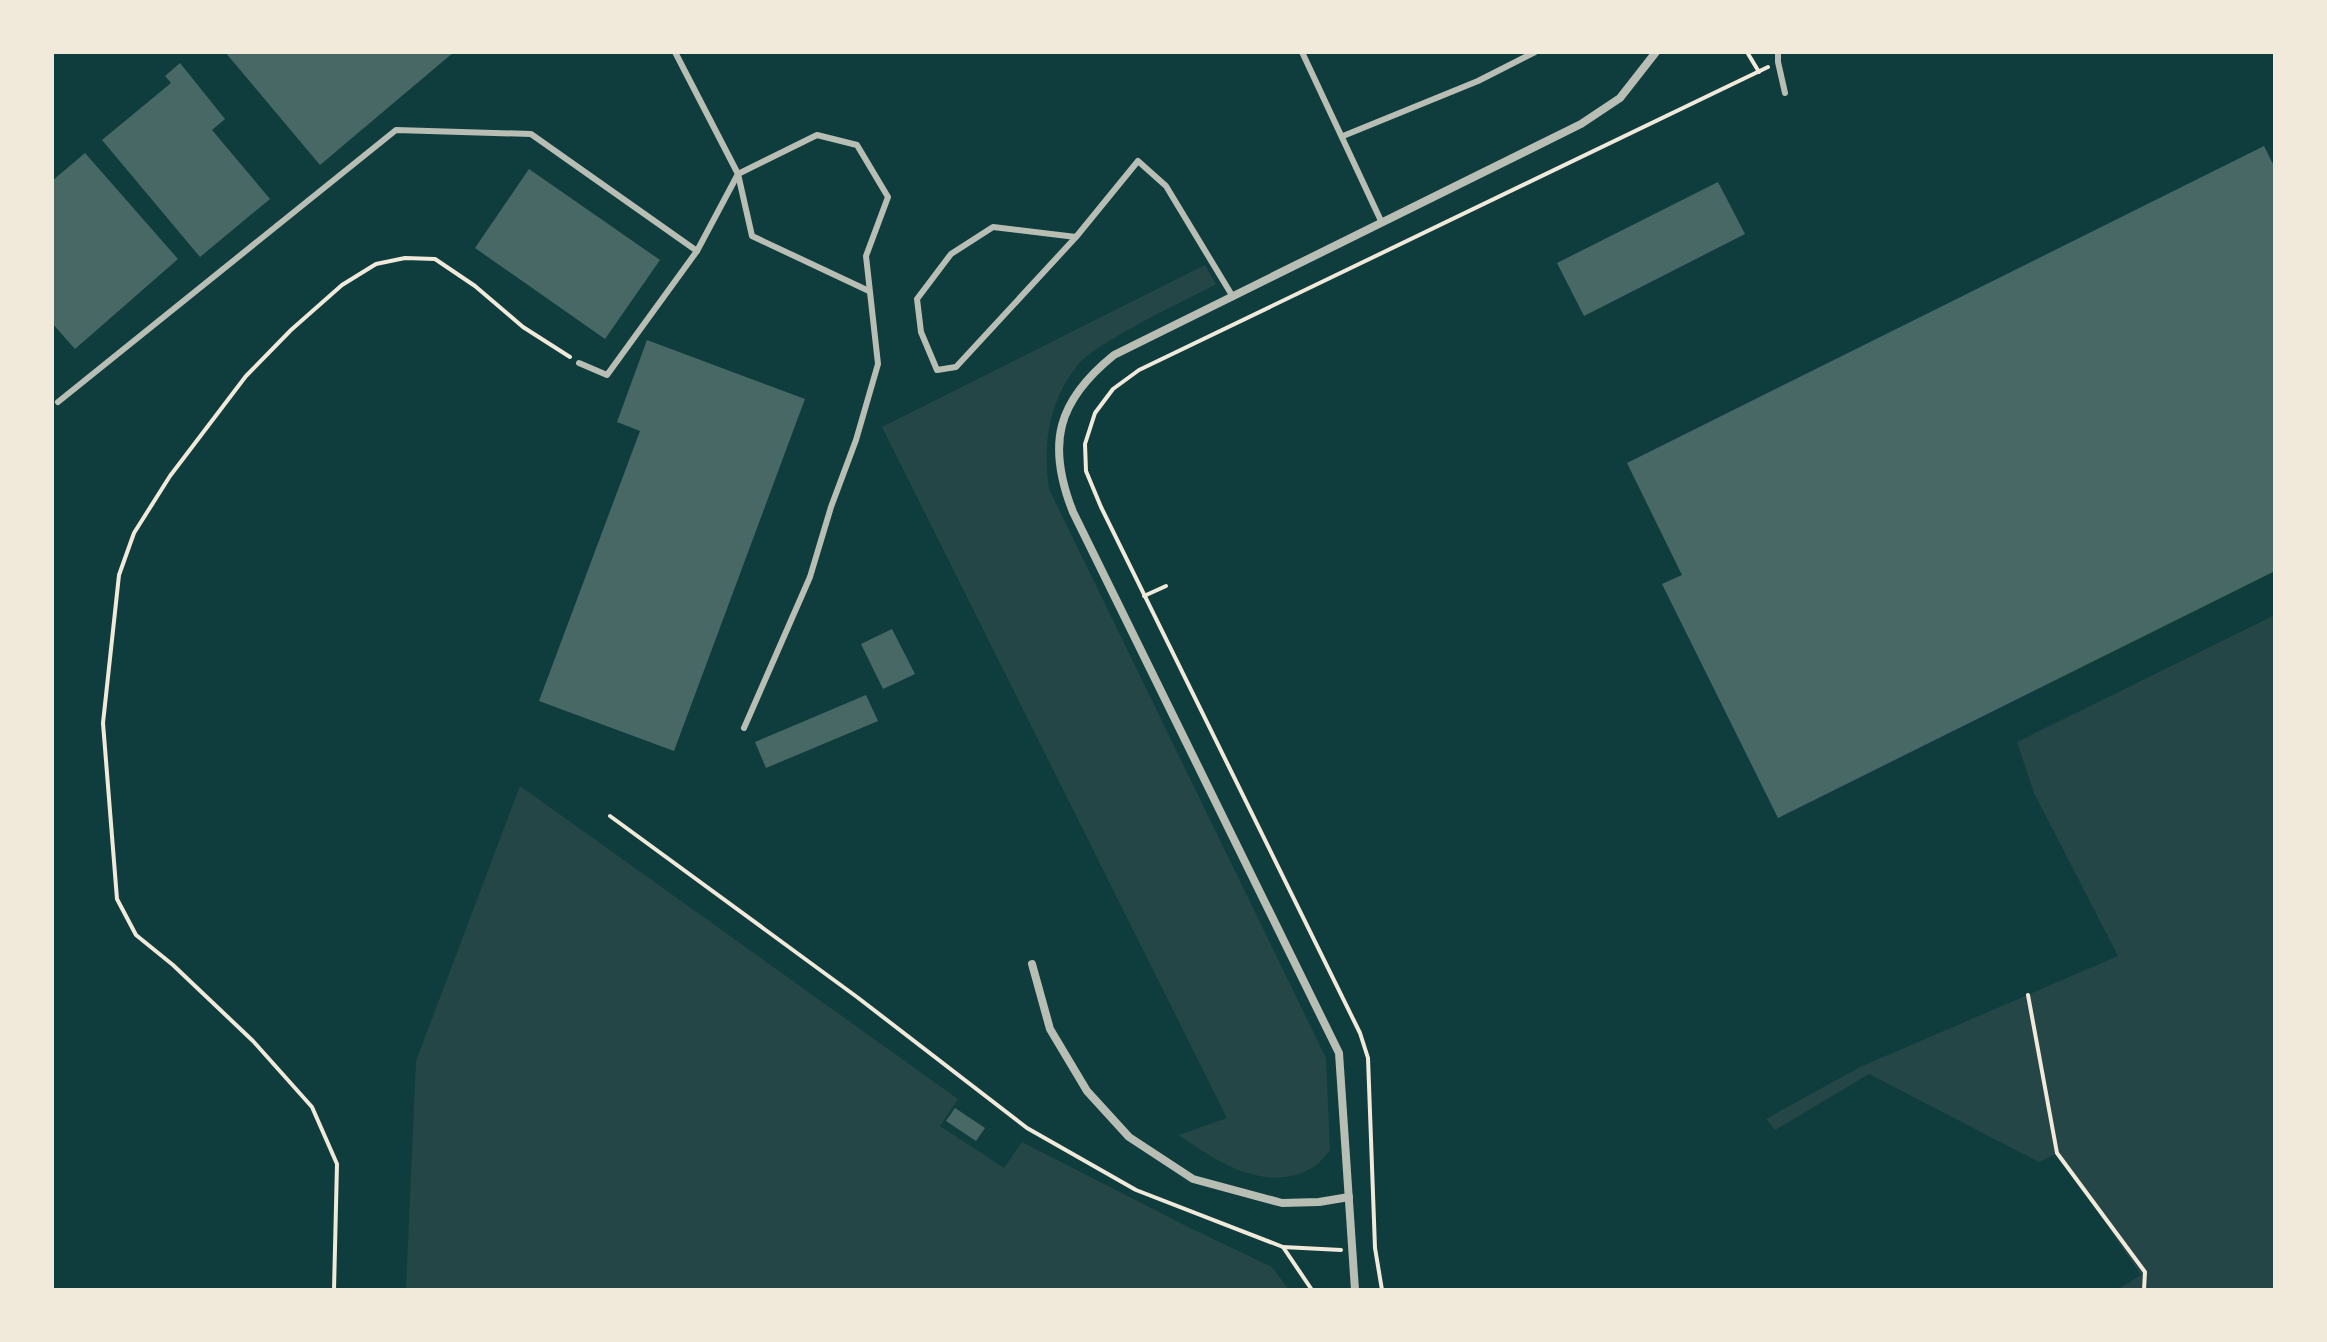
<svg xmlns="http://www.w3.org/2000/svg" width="2327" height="1342" viewBox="0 0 2327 1342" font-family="Lato,sans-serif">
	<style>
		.green { fill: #244646 }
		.building { fill: #486865 }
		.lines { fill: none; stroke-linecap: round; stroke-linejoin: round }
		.path { stroke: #f1e9da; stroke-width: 4 }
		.service { stroke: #b8beb3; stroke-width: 6 }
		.minor { stroke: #b8beb3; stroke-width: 8 }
	</style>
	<rect width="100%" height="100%" fill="#0f3d3e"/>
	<g class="green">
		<path d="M1205 265 1216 284C1185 301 1095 342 1077 366 1048 403 1043 444 1049 489L1326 1058 1330 1150C1325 1156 1319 1164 1312 1168 1266 1194 1217 1162 1179 1135L1227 1118 882 427Z"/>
		<polygon points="2275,615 2275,1290 2117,1290 2141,1275 2058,1153 2039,1162 1869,1074 1775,1130 1766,1119 1860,1067 2118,956 2034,793 2017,742"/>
		<polygon points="520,786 958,1099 940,1126 1004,1168 1022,1142 1188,1227 1272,1267 1289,1290 406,1290 416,1061"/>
	</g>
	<g class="building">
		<polygon points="225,52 454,52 320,165"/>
		<polygon points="180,63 225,119 212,130 270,199 200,257 102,140 171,83 165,76"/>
		<polygon points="2264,146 2275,168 2275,571 1778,818 1662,584 1682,575 1627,463"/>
		<polygon points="85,153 178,259 75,349 52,323 52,181"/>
		<polygon points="529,169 660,260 605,339 475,248"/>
		<polygon points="1718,182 1745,234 1584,316 1557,263"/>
		<polygon points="647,340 805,399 674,751 539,701 640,431 617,422"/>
		<polygon points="892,629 915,674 883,689 861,644"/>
		<polygon points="866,695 878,721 766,768 755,742"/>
		<polygon points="955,1108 985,1128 976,1141 946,1121"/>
	</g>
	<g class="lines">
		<g class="path">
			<polyline points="1747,52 1759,72"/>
			<polyline points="1144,596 1166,586"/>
			<polyline points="610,816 857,997 1027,1128 1136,1190 1283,1247 1312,1290"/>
			<polyline points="2028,995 2057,1153 2145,1272 2144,1290"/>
			<polyline points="1283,1247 1341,1250"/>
			<polyline points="334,1290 337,1164 312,1107 253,1041 173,965 136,935 117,899 103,723 119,575 134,533 170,476 246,376 291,330 342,285 376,264 405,258 435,259 475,286 523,327 570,357"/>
			<polyline points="1382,1290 1375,1248 1368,1058 1360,1033 1101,507 1086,471 1085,444 1095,413 1113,389 1139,370 1768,67"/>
		</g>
		<g class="service">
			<polyline points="675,52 738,174 752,236 869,291"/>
			<polyline points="1302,52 1382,223"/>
			<polyline points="1778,52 1778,62 1785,93"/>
			<polyline points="1343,136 1478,81 1535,52"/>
			<polyline points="1076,237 993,227 951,254 917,299 921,332 937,370 956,367 1076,237 1138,161 1166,186 1233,297"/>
			<polyline points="579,363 607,375 697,251"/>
			<polyline points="58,402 396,130 531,134 697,251 738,174 817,135 857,145 888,197 866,256 878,364 856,440 831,507 810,577 744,728"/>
		</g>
		<g class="minor">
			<polyline points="1032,964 1050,1029 1087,1091 1129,1137 1193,1179 1282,1203 1319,1202 1349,1197"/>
			<path d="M1355 1290 1339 1053 1073 512C1046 444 1057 401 1114 355L1581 124 1620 98 1656 52"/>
		</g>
	</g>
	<rect width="2327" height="1342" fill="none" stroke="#f1e9da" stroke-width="108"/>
</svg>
